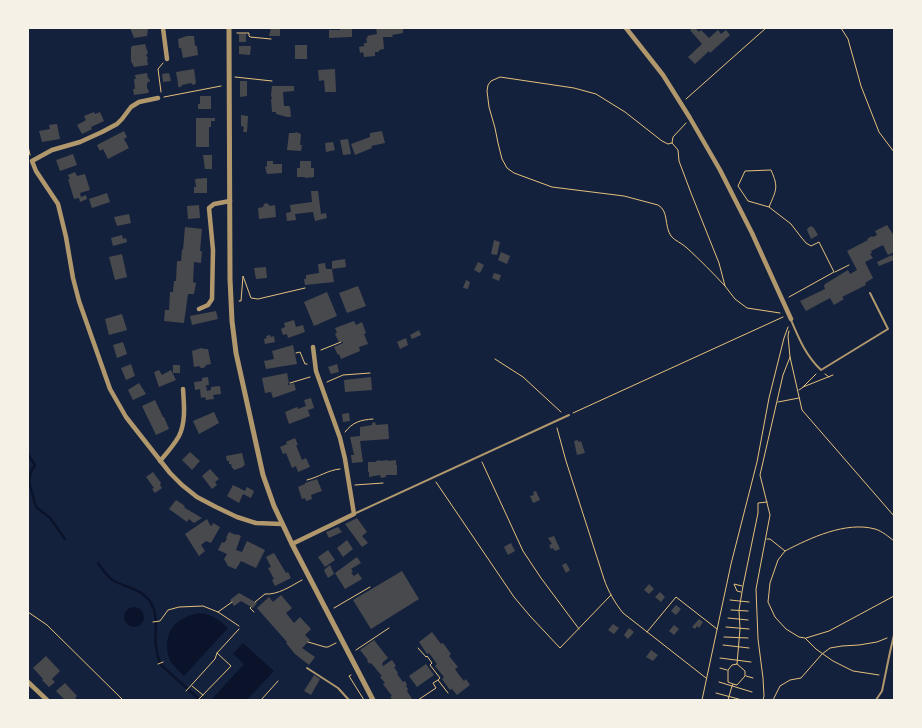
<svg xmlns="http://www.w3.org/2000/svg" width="922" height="728" viewBox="0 0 922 728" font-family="Lato,sans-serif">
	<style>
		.water { fill: #0b132b }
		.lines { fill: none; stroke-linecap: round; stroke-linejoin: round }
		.stream { stroke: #0b132b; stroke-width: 2.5 }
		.building { fill: #48494c }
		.path { stroke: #e5c07b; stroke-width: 1 }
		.service { stroke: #b1986c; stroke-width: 2 }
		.minor { stroke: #b1986c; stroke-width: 4.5 }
		.tertiary { stroke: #b1986c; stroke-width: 5 }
	</style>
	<rect width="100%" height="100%" fill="#14213d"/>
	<g class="water">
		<circle cx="134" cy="617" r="10"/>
		<path d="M198 613C213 615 217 618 228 628L184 676C180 672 174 667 170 661 168 657 167 650 167 645 168 625 180 618 198 613Z"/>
		<polygon points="243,643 274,671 247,700 211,700 244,664 233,654"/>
	</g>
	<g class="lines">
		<g class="stream">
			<polyline points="28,454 35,465 31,471 29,482 36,507 50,518 65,539"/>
			<path d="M98 563C103 570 107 577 114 581 128 588 142 589 151 603 159 616 154 632 156 646 157 652 158 659 161 665L200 700"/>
		</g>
	</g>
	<g class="building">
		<polygon points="130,28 146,28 148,29 147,36 134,38"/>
		<polygon points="271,28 280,28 280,36 269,36"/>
		<polygon points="340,28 352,28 352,37 329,38 329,30 340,30"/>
		<polygon points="376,28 403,28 403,33 392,35 393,37 383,37 384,49 379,50 379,52 375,52 375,56 364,57 363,52 360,53 359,47 364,46 364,43 367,43 366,38 368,38 367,36 377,34"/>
		<polygon points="693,28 695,28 699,32 701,30 709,38 718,30 721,34 726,30 730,35 710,53 709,51 695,64 688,57 702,44 690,30"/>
		<rect x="239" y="34" width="7" height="8"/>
		<polygon points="187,36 194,36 195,46 197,46 198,55 183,58 181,48 179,48 178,39"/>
		<polygon points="145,44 148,53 146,55 148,58 147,59 148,65 134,67 131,61 131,48 132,46"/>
		<rect x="295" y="45" width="12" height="14"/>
		<polygon points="239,46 251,46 250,55 239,54"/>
		<polygon points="194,69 196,83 195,84 193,85 191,83 182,85 181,87 179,87 178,86 178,83 176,72"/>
		<polygon points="335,69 336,92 325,92 324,80 319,81 318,70"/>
		<polygon points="147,73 148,78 150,80 150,81 147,83 147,88 149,91 148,93 134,95 133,89 135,89 134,79 136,79 135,75"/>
		<polygon points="169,73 171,81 163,82 162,74"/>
		<polygon points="240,81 247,81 247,96 240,97"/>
		<polygon points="272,86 294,86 294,91 283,92 284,106 289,106 290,107 291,117 287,117 276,114 276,112 272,112 271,99 272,99 271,95"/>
		<polygon points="200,96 211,96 211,109 198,109 198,104 200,104"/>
		<polygon points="94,112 95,114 100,112 104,121 91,127 92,129 82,134 77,125 86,120 84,116"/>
		<polygon points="241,115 248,116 247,132 243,132 244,127 241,126"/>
		<polygon points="196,118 215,118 215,121 211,121 211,127 209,127 209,147 196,147"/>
		<polygon points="57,124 60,139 42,142 39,131 50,129 49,125"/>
		<polygon points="124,131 127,137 124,139 129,148 108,159 103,149 100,151 97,145"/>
		<polygon points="382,131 385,143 371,146 372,148 355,155 351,144 370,137 370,133"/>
		<polygon points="296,132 301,134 300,145 302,145 301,151 287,150 289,133 295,133"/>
		<polygon points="348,139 351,154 343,155 340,140"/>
		<polygon points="333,142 335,150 326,152 325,143"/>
		<polygon points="73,154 77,165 60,171 56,160"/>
		<polygon points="203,155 212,155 212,169 205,169"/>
		<polygon points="267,161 273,161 273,164 282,164 282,173 267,174 265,167 267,166"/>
		<polygon points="300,161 311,161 311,168 314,168 314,177 305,178 305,177 297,177 297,168 300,168"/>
		<polygon points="75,172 77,176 85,174 90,190 80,193 81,197 86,195 87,199 80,202 79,198 74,199 68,179 70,179 68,175"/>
		<polygon points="207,178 207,193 194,193 194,187 196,187 195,179"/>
		<polygon points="311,191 318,191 321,214 326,213 327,218 315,221 313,212 295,214 296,220 287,221 286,213 291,212 290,205 312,202"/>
		<polygon points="107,193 110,202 92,208 89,199"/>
		<polygon points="267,203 270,206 275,205 276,217 259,219 258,208 263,207 264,204"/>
		<polygon points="199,205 200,218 188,219 187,206"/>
		<polygon points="129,214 131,223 117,226 114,217"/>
		<polygon points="887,225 894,236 894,252 888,255 883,245 871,251 872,253 870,254 873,258 865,262 873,278 865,283 866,285 842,297 844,299 834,305 830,298 806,311 800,301 825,289 824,286 825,284 848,270 850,274 857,270 847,251 868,240 867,239 872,236 873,237 877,235 875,231"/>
		<polygon points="811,226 814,228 818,235 811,239 807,230 808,228"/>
		<polygon points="185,227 202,229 200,251 202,251 201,263 194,262 193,282 196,283 194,294 188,294 184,323 164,321 165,310 169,310 170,292 173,292 174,281 176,281 177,261 181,261 182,249 183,250"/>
		<polygon points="122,235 123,239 126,238 127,242 113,246 111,238"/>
		<polygon points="494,240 500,242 497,255 491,254"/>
		<polygon points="501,252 510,256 507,264 498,260"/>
		<polygon points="122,254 127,277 115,280 109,257"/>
		<polygon points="892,255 894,260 879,266 877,262"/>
		<polygon points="345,259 346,267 332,269 334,282 305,285 304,279 306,279 306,275 319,273 318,264 325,263 326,269 332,269 332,261"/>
		<polygon points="478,262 484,265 480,273 474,270"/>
		<polygon points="266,267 267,278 256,279 254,268"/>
		<polygon points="494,273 501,275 499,281 492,278"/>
		<polygon points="466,280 470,282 468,289 463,288"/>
		<polygon points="358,286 366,306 347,313 339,293"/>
		<polygon points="327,292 337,316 314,326 304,302"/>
		<polygon points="216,311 218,319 192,325 190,316"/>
		<polygon points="122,314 127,330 109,335 105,319"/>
		<polygon points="294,320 296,327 303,325 305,332 288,338 287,334 283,335 281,329 285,327 284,323"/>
		<polygon points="354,321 356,325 362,322 366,333 364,334 368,344 359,347 360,351 341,359 339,354 338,355 334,347 343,343 342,341 339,342 335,334 337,333 335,328"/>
		<polygon points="419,330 421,335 412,339 410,335"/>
		<polygon points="270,335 271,337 274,336 275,342 265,344 264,339 267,338 266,336"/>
		<polygon points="406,338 408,345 400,349 397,342"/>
		<polygon points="123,342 127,354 117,358 113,345"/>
		<polygon points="293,345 297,364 266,369 264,361 274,359 272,351"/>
		<polygon points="201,348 205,349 208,349 211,364 206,365 205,367 203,368 201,368 199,366 194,367 192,351"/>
		<polygon points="131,364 135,376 126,380 121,368"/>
		<polygon points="337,364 339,372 331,374 328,367"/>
		<rect x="173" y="365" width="7" height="8"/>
		<polygon points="159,370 162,375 171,370 176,380 159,387 154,372"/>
		<polygon points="287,373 289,383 288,383 288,385 294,383 296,390 273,398 271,392 265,393 262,378"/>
		<polygon points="208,377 209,385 206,385 207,391 211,390 211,387 220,386 221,394 213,395 214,399 206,400 205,397 201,398 200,389 195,390 194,382 202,381 202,378"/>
		<polygon points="371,377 372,390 345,392 344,380"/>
		<polygon points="139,383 146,394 133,400 128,390"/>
		<polygon points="311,398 314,408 308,410 310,416 289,424 285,412 297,407 298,409 306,406 304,400"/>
		<polygon points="155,400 163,417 164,417 169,429 156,435 142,406"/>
		<polygon points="214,412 219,423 199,434 193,421"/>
		<polygon points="349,413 350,421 343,422 342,414"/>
		<polygon points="375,422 376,425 388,424 389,439 360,441 363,462 352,463 351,455 354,455 350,437 360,436 360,427 372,425 372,423"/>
		<polygon points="295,438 298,445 296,445 302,460 306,458 310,467 298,472 296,466 292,468 286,453 283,454 280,447 287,444 286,442"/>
		<polygon points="578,440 578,442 581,441 585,453 577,455 574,441"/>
		<polygon points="190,452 200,461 192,470 182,460"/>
		<polygon points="242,453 245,465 243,466 243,467 234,470 233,468 232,468 231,464 229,464 229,461 227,461 226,456"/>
		<polygon points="380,460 380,461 388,460 388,461 396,460 396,465 397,465 397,475 386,475 386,477 381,478 380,475 369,477 369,472 368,472 368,462 376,462 376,461"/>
		<polygon points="210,469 219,479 215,482 217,485 212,489 202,476"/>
		<polygon points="153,472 161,483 160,485 162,488 155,493 152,489 154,488 146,477"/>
		<polygon points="317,479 322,491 311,495 312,499 306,501 305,498 302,499 298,487 305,484 305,483"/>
		<polygon points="233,485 245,491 247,487 254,491 251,498 243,494 239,503 227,496"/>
		<polygon points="536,491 540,500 533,503 530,496 534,495 533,492"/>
		<polygon points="176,500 185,506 184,507 185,508 202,518 194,523 189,519 187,522 169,509"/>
		<polygon points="357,518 367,532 362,536 368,543 362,547 345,524"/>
		<polygon points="207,519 210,525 212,526 213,523 220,527 211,543 206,541 201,545 205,551 199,556 185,534"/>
		<polygon points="338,527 342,532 329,538 326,532"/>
		<polygon points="229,532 236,535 237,534 241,536 236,550 242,552 247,541 265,550 256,568 241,561 236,569 235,569 228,566 224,559 227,554 218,550 222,542 224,543 227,539 226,538"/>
		<polygon points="554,536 560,549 555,551 553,548 551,549 549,545 552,544 548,538"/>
		<polygon points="347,540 353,549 343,557 337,548"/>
		<polygon points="511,543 515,551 508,555 504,547"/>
		<polygon points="328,550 335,560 325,567 318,557"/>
		<polygon points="274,553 286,573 288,572 291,578 275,586 272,580 274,579 268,568 271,567 266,557"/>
		<polygon points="357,557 361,563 351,569 353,572 351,573 354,576 358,573 362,579 345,589 335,573"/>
		<polygon points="566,563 570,570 566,573 562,565"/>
		<polygon points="330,565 334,574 328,578 324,570"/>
		<polygon points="402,571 419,599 371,629 353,600"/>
		<polygon points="649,584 654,589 649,594 644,590"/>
		<polygon points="660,592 665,597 661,602 655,597"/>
		<polygon points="239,593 257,603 253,608 241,601 234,606 230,600"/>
		<polygon points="281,595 292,608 286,613 294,623 300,617 311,629 305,635 310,640 302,648 315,657 309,665 295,654 286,643 287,642 257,608 269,597 273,602"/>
		<polygon points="676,605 681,609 676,615 671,611"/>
		<polygon points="699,619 703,622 699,628 697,626 695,629 692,627"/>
		<polygon points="613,624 619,628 614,634 608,630"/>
		<polygon points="674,625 679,629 674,635 669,631"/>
		<polygon points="629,628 634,632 628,639 624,635"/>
		<polygon points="432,632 441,644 443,643 451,654 449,656 458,667 455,669 459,675 464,681 466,679 470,685 457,695 452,689 450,690 442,679 444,677 435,666 437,664 429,653 427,654 419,642"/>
		<polygon points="374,640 388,658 382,663 383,664 382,665 383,666 392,660 396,666 394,667 398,673 397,674 403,682 405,681 407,685 406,686 408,689 407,691 412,699 411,700 393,700 390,697 392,696 383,684 385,683 380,677 382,676 371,663 370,664 367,661 368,660 360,650"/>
		<polygon points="651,650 658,655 653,661 646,657"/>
		<polygon points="46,656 60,671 52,679 55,682 49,687 42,680 43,679 33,668"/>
		<polygon points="426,664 434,675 417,687 409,676"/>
		<polygon points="314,675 320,679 311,695 304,691"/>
		<polygon points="65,683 77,696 75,698 78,700 65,700 56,691"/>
	</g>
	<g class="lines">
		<g class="path">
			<polyline points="841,28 848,39 861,86 879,132 894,152"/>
			<polyline points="28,29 28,28"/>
			<polyline points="237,33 249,33 249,36 250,37 271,39"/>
			<polyline points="235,77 272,81"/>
			<polyline points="161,92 158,69 163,63"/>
			<polyline points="164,97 221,86"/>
			<polyline points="686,99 766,28"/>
			<polyline points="686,123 673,137 672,143 678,150 679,161 691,193 719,263 725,286 735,299 747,308 780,313"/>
			<path d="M672 143 668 144 662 141 625 112 596 94 574 88 500 77 491 81 488 85 487 91 489 107 495 128 498 143 502 159 507 168 514 173 552 187 624 196 658 205C669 211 664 226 671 236 675 241 682 243 687 248 700 260 713 273 725 286"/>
			<polyline points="28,146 30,155"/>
			<path d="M769 207 748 201 738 186 745 171 771 170C779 188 776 190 769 207L791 224 801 237 806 243 811 246 819 242 834 272 789 297"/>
			<polyline points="835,272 849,265"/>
			<polyline points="239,301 241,301 243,276 251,298 258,299 305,288"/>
			<polyline points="789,331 788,336 790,357 802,410 894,516"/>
			<polyline points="321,350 341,342"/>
			<polyline points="296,353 300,352 305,364 307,364"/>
			<polyline points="495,359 523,377 561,412"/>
			<polyline points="825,374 829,377"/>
			<polyline points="327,382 343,375 370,373"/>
			<polyline points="290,383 310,377"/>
			<polyline points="803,387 833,375"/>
			<polyline points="799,390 802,388 816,374"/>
			<polyline points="778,402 799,398"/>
			<polyline points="573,413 783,317"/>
			<path d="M557 428 566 461 604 579C608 591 615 603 623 613L706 678"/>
			<path d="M345 432C353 422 360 420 373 419"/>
			<polyline points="482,462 523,551 541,578 579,629"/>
			<path d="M307 480C319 477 328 470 340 469"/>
			<polyline points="436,482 514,597 530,616 560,648 611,595"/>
			<polyline points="355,485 383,483"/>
			<path d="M767 539H770L785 551C810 538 846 521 875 529 882 531 889 537 894 541"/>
			<polyline points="785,551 778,560 770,583 768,602 775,617 786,629 799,637 805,638 816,649 833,661 853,671 879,675"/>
			<polyline points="741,592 737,591 734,584 742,586"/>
			<polyline points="730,600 749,602"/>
			<path d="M255 602 265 594C278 595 291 586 302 580"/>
			<polyline points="251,607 250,608 254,612"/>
			<polyline points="334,608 370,587"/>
			<polyline points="731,610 748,611"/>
			<polyline points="28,612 47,625 123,700"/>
			<polyline points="218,612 232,602"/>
			<polyline points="728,618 748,620"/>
			<polyline points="153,622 160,621 168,610 179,607 203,606 218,612 239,626"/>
			<polyline points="726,627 749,629"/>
			<polyline points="647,632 676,597 717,629"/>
			<polyline points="724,637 748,638"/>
			<polyline points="806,638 829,631 894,596"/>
			<polyline points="308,642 325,647 328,647 336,643"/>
			<polyline points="723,645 749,648"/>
			<polyline points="418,648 426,657 427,656 432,663 430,665 440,678 438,680 448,693"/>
			<polyline points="356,650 389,628"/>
			<polyline points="720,658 751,662"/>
			<polyline points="158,664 163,662"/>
			<polyline points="720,668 727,670"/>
			<polyline points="351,675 349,676 364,700"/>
			<polyline points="746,676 753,678"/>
			<polyline points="719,682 752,692"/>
			<polyline points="733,684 728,682 728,670 732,665 737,664 740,629 739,610 743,586 758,513 758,503 767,502"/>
			<polyline points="192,686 203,695"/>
			<polyline points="186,691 215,659 217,653 239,629"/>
			<polyline points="716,693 742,700"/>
			<polyline points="198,700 231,666 217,653"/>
			<polyline points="261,700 278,681"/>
			<polyline points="418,700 436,688 433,683 438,680"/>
			<polyline points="702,700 731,564 757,462 769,398 784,338 788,327"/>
			<polyline points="728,700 732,686 733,684 737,685 745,676 745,671 737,664"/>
			<polyline points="763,700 764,696 763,678 758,639 756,589 770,515 760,475 783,375 790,357"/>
			<polyline points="773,700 780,686 790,680 801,678 822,654 830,648 842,646 859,645 877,642 887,638"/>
			<polyline points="892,700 894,699"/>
		</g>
		<g class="service">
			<path d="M791 320C799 339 806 356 821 370L888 329 870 293"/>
			<polyline points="356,513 569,415"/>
			<polyline points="307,668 338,688 349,700"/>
			<polyline points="876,700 882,691 890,652 894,635"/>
		</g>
		<g class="minor">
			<polyline points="163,28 167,59"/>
			<polyline points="626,28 663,75 690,118 720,170 752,233 791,319"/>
			<polyline points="158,98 139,102 131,107 122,119 117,124 102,132 80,142 52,150 32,161 36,171 58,204 66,237 73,278 79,301 110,389 126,417 170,473 182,485 197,497 216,507 237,517 256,523 282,524"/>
			<polyline points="199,309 208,305 212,299 213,250 209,208 214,204 230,201"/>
			<path d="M160 461C167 453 174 445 179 436 186 422 184 404 183 389"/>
			<polyline points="292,544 354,514 345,459 340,438 316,371 313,347"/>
			<polyline points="28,682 47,700"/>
		</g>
		<polyline class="tertiary" points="229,28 230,279 232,321 236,353 263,475 274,506 292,544 373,700"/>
	</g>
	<rect width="922" height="728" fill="none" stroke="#f6f1e7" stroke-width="58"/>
</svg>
